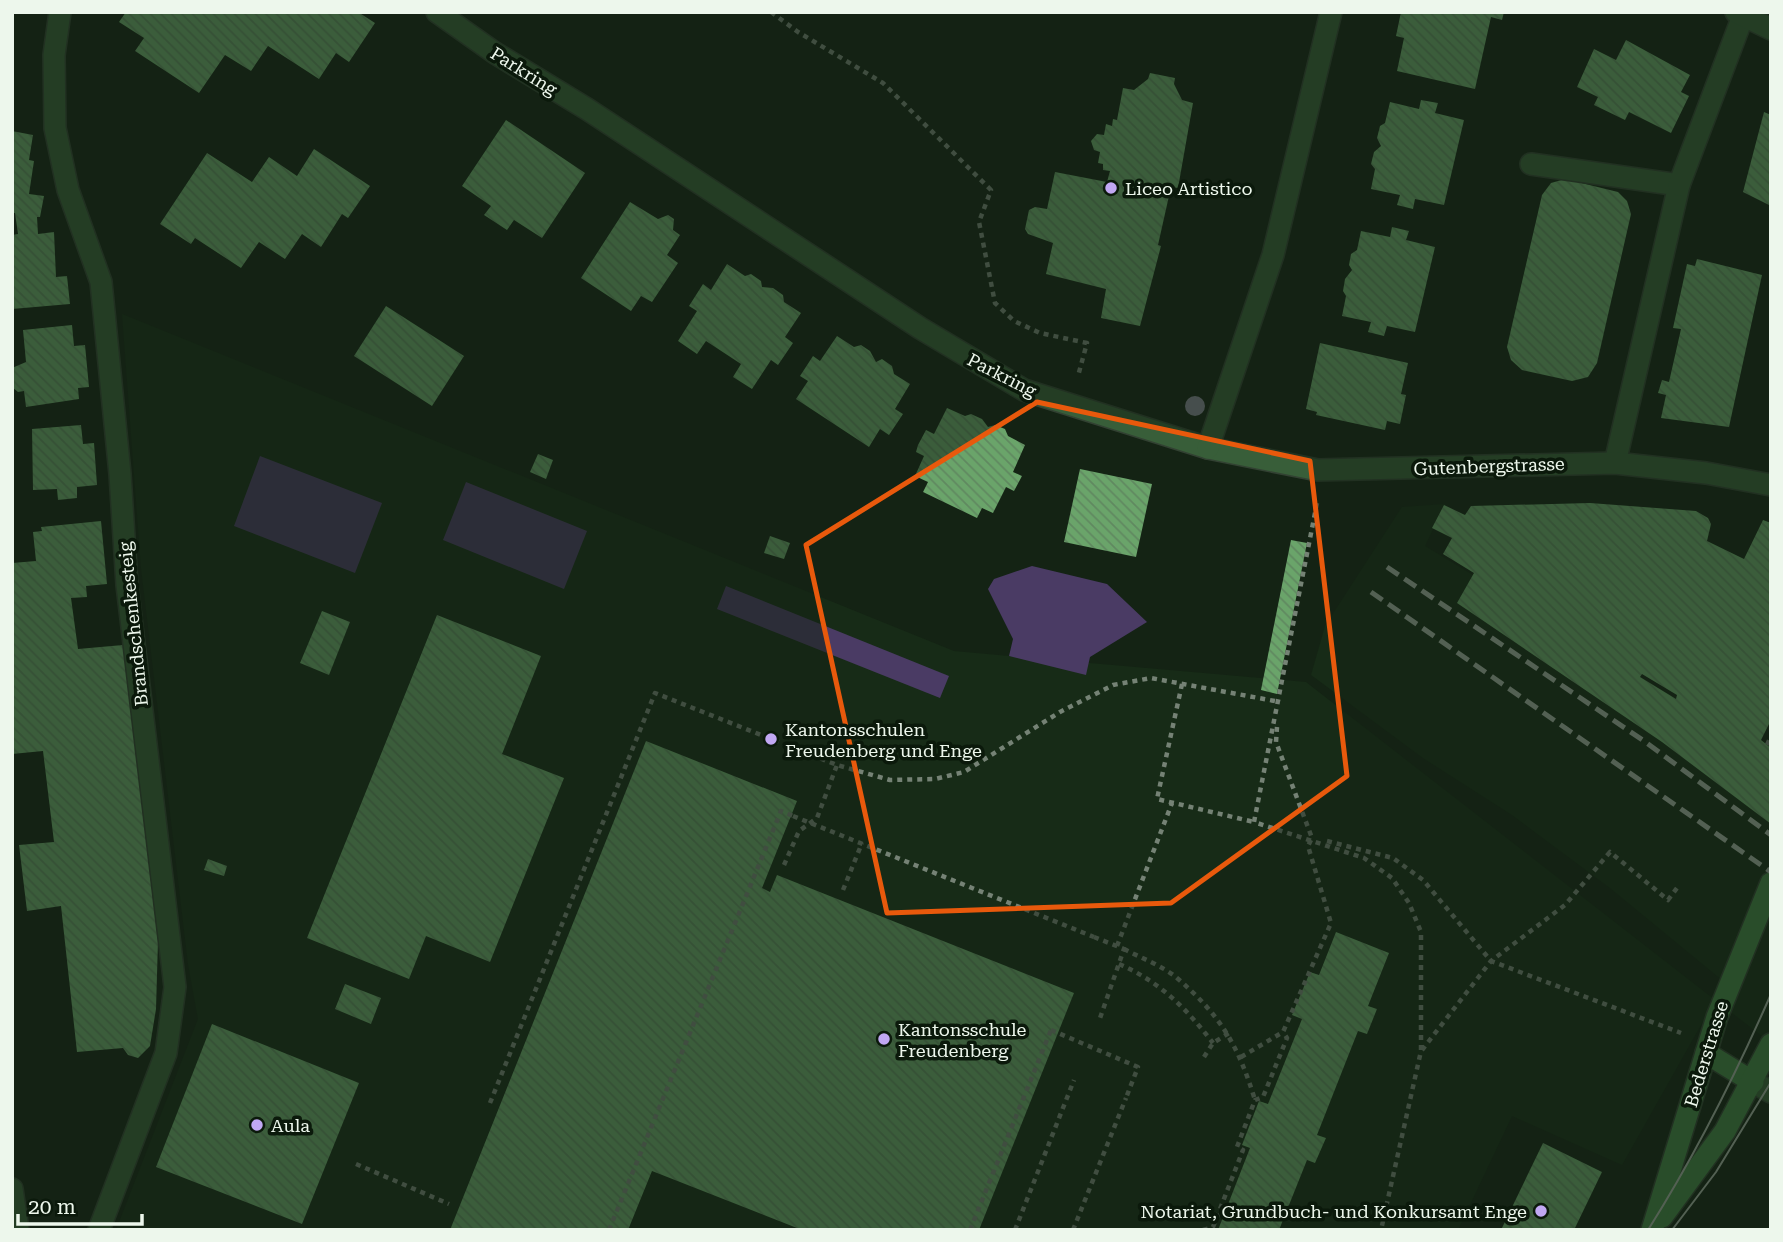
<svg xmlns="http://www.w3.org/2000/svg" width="1783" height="1242" viewBox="0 0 1783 1242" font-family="'Roboto Serif',serif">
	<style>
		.built { fill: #172b17 }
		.park { fill: #4a3b64 }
		.building { fill: url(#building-back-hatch); fill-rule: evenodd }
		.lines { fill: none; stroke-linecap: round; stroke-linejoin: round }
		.service-casing { stroke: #324132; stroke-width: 24 }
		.minor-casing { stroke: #324132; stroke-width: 24 }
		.tertiary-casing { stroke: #324132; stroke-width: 24 }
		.secondary-casing { stroke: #324132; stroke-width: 24 }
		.path { stroke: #758275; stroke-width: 4.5; stroke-dasharray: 5 5; stroke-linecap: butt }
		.service { stroke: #385e39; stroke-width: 21 }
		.minor { stroke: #385e39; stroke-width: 21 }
		.tertiary { stroke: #385e39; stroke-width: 21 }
		.secondary { stroke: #438145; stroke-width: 21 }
		.tram { stroke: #a0ab9f; stroke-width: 2 }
		.rail { stroke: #a0ab9f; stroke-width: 5; stroke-dasharray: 14 7; stroke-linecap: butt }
		.path-bridge { stroke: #758275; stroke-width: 4.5; stroke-dasharray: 5 5; stroke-linecap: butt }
		.tree { fill: #848492 }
		.marked { fill: none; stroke: #e8590c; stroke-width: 5; stroke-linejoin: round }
		.poi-dot { fill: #c1a8f3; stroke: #0b190b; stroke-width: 2.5 }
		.labels { text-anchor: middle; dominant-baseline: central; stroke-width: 7; stroke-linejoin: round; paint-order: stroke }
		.street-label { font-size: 18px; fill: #edf7ec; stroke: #0b190b }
		.poi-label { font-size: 18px; fill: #edf7ec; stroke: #0b190b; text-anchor: start }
	</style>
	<defs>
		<pattern id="building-back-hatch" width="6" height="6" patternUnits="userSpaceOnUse" patternTransform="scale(1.75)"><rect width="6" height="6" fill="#6aa46a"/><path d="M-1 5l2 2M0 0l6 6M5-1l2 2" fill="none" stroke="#608960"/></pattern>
	</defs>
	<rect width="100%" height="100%" fill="#142314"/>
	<g class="built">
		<polygon points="122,314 954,651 1306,682 1715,1000 1622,1165 1512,1116 1458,1230 116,1230 198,1019 188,964 141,568"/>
		<polygon points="1445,504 1425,546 1677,699 1771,748 1771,1043 1719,1003 1728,985 1610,888 1512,815 1423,758 1311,675 1325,626 1402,507"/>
	</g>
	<g class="park">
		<polygon points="260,456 382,503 355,573 234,526"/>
		<polygon points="466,482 587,531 564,589 443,540"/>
		<polygon points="1032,566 1107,584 1147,622 1090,657 1086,675 1009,656 1013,639 988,589 994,579"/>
		<polygon points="726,586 949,676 940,698 717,609"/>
	</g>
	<g class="building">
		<polygon points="126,12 358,12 375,23 349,62 336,53 319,79 268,46 251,71 225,55 199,93 135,51 144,38 119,22"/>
		<polygon points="1401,12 1504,12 1502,20 1491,17 1475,89 1397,71 1404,38 1396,36"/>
		<polygon points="1626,40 1690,75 1681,92 1689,96 1671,133 1629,112 1625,120 1594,105 1598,97 1577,87 1594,49 1616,60"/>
		<polygon points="1150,73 1175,78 1174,84 1182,100 1193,103 1178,188 1171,187 1158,245 1161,246 1140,326 1101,318 1106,289 1046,274 1053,243 1028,234 1025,229 1029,210 1035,207 1047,209 1055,172 1107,182 1110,171 1103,170 1103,164 1098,163 1100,152 1094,150 1091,141 1097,134 1104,135 1106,124 1112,126 1113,119 1117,120 1123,88 1134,90 1148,79"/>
		<polygon points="1421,100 1438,103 1435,113 1464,120 1444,205 1415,199 1413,209 1397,205 1400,195 1371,189 1375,169 1371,164 1374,152 1381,146 1377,138 1380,126 1385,123 1390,102 1419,109"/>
		<polygon points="1764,112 1771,115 1771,206 1743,192"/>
		<polygon points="506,120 585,173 542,238 514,220 507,230 484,215 491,206 462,186"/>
		<polygon points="12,131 33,135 29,160 34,161 29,194 44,196 40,217 37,217 38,234 54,232 56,277 67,276 70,304 12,309 12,235 18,234 15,213 12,213"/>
		<polygon points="314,149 370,186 348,218 342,214 321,247 302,234 285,259 259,242 241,268 195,238 191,244 160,224 207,153 252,182 269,157 297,176"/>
		<polygon points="1565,179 1618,192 1627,201 1631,214 1597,363 1588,377 1572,381 1522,370 1511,360 1507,347 1542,195 1551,183"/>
		<polygon points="630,202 658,219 668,215 674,219 673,230 680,235 667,255 678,263 652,302 641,296 631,311 581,278"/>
		<polygon points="1392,227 1409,231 1406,240 1435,247 1415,332 1387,326 1384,336 1368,332 1371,322 1342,316 1346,296 1343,291 1345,279 1352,270 1349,265 1351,254 1357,250 1361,231 1390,237"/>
		<polygon points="1697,259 1762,275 1729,427 1661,418 1666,395 1658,393 1662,380 1669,382 1681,329 1673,328 1687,264 1695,266"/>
		<polygon points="727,264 745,276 751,274 761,281 762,287 773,288 783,295 784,302 801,313 785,337 793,343 778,365 771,360 752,389 733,377 741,364 706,341 697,354 678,341 697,311 689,306 703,284 711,290"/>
		<polygon points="386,306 464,356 432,406 354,356"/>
		<polygon points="72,325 74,346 85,345 89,387 78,388 79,399 26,407 24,391 18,392 12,387 12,368 26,362 23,330"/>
		<polygon points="837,336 854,347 861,345 870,351 876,362 882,359 892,366 894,374 910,384 895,409 903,414 889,435 880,429 869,447 796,399 808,381 800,376 813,356 820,361"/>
		<polygon points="1320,343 1408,363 1401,394 1406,395 1400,424 1387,421 1385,430 1316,415 1317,412 1306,409"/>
		<polygon points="947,408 965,416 971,414 982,419 988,427 995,425 1005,429 1008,436 1025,445 1013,472 1022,476 1014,491 1006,487 993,513 982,508 977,518 923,492 928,482 915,476 924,456 916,452 918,445 926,430 934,434"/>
		<polygon points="81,425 83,444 94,443 97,485 77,487 77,498 58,500 57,489 33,490 32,429"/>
		<polygon points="538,454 553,460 546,479 530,472"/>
		<polygon points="1080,469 1152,484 1136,557 1064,542"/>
		<path d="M1590 503 1696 511 1708 518 1711 524 1707 541 1744 559 1763 520 1771 523V720L1761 740 1771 748V824L1662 742 1457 603 1474 573 1443 554 1452 538 1432 528 1444 505 1465 515 1471 506ZM1642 674 1677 695 1676 699 1640 677Z"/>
		<polygon points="101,521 107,584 86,586 87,597 71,598 78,649 123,645 158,941 156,1009 150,1046 138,1058 128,1055 123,1048 77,1052 61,906 27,911 19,845 54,842 43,751 12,754 12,563 36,561 33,532 42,531 41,527"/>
		<polygon points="770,536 790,543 784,559 764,553"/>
		<polygon points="1291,540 1307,543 1277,694 1261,690"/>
		<polygon points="322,611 350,622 329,675 300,663"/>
		<polygon points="437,615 541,656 502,754 564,778 490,962 426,936 409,979 307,938"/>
		<polygon points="646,741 797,801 762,888 770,892 777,875 1074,993 979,1230 802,1230 652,1171 628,1230 450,1230"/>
		<polygon points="208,859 227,866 224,876 204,870"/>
		<polygon points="1336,932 1389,953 1368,1006 1377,1009 1367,1034 1358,1031 1317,1135 1326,1138 1315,1163 1307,1160 1279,1230 1218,1230 1250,1148 1242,1145 1259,1101 1268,1104 1302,1019 1292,1015 1310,972 1319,975"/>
		<polygon points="345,984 381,998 371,1024 335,1009"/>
		<polygon points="212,1024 359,1083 302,1224 156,1167"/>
		<polygon points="1543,1143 1602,1172 1574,1230 1501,1230"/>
	</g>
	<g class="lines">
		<g class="service-casing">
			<g id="service">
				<polyline points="1531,164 1679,185 1615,463"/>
				<polyline points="1679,185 1743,16"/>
			</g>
		</g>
		<g class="minor-casing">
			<g id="minor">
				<polyline points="60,12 54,55 55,128 68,190 101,282 120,474 127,585 175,987 166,1053 99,1230"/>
				<polyline points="437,12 495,53 587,109 920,328 1024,390 1208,448 1318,470 1615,463 1706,473 1771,485"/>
				<polyline points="1736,12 1771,29"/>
				<polyline points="1208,448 1273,255 1331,12"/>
				<polyline points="1753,1082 1771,1092"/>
			</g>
		</g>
		<g class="tertiary-casing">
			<polyline id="tertiary" points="12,1189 18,1230"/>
		</g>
		<g class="secondary-casing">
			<g id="secondary">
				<polyline points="1706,1053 1753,1082"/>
				<polyline points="1662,1217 1725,1131 1771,1044"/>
				<polyline points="1652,1230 1717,1017 1771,883"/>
			</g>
		</g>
		<g class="path">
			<polyline points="771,12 798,32 883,83 991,190 979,222 995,303 1014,321 1040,333 1087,343 1078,376"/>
			<polyline points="1317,503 1254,822 1364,858 1392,878 1409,903 1421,932 1421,1051 1381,1230"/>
			<polyline points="1182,684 1157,799 1254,822"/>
			<polyline points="1767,745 1771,736"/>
			<polyline points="1327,841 1393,858 1423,880 1491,961 1681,1033"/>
			<polyline points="784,865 799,831 817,818 837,765"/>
			<polyline points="843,890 862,843"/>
			<polyline points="1094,937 1124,949 1099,1021"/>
			<polyline points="1117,946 1172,803"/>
			<path d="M1124 949C1141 958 1163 966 1177 978 1221 1016 1238 1045 1255 1100"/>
			<path d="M1119 964C1160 982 1186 1008 1213 1043"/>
			<polyline points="1422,1050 1491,961 1565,905 1610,852 1668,900 1677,888"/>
			<polyline points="1204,1057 1213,1043 1229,1033"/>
			<polyline points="1241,1057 1283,1032 1331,923 1308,846 1312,838 1276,742 1277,727"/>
			<polyline points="490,1103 655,693 837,765 890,780 935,779 964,772 1060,712 1113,685 1151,678 1280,702"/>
			<polyline points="356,1164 449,1204"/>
			<polyline points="609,1230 781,811 793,816"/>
			<polyline points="970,1230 1051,1030"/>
			<polyline points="1015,1230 1074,1080"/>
			<polyline points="1073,1230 1126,1098"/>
			<polyline points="1203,1230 1213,1227 1243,1150 1237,1147 1255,1100 1263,1097 1287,1038 1283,1032"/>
		</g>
		<use href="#service" class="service"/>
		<use href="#minor" class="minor"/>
		<use href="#tertiary" class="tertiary"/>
		<use href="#secondary" class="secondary"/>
		<g class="tram">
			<path d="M1648 1230C1696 1154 1735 1076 1771 994"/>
			<polyline points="1672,1230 1716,1172 1771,1082"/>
		</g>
		<g class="rail">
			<polyline points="1387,567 1644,741 1771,835"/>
			<polyline points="1371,592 1771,872"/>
		</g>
		<g class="path-bridge">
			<polyline points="793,816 1094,937"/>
			<polyline points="1051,1030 1138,1067 1126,1098"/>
		</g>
	</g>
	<circle class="tree" cx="1195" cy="406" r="10"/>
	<path d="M0 0H1783V1242H0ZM1037 402 1310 461 1347 776 1171 903 887 913 806 545Z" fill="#142314" fill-opacity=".55" fill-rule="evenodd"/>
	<path class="marked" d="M1037 402 1310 461 1347 776 1171 903 887 913 806 545Z"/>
	<g class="poi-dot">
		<circle cx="1111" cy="188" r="7"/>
		<circle cx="771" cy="739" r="7"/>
		<circle cx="884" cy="1039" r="7"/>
		<circle cx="257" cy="1125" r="7"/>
		<circle cx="1541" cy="1211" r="7"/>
	</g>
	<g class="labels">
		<g class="street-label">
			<text transform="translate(524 71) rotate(32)">Parkring</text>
			<text transform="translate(1002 375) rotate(27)">Parkring</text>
			<text transform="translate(1489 466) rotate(-2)">Gutenbergstrasse</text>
			<text transform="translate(133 624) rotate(-96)">Brandschenkesteig</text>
			<text transform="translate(1706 1054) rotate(-73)">Bederstrasse</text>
		</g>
		<g class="poi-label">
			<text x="1125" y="188">Liceo Artistico</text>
			<text x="785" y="729">Kantonsschulen<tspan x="785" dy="21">Freudenberg und Enge</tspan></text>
			<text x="898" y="1029">Kantonsschule<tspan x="898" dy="21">Freudenberg</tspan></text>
			<text x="271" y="1125">Aula</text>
			<text x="1527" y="1211" text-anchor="end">Notariat, Grundbuch- und Konkursamt Enge</text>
		</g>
	</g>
	<rect width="1783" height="1242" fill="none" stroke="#edf7ec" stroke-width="28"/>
	<path d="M18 1214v10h124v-10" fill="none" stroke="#edf7ec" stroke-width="3.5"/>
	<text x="28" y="1214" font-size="21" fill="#edf7ec" stroke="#0b190b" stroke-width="5" paint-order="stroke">20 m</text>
</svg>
